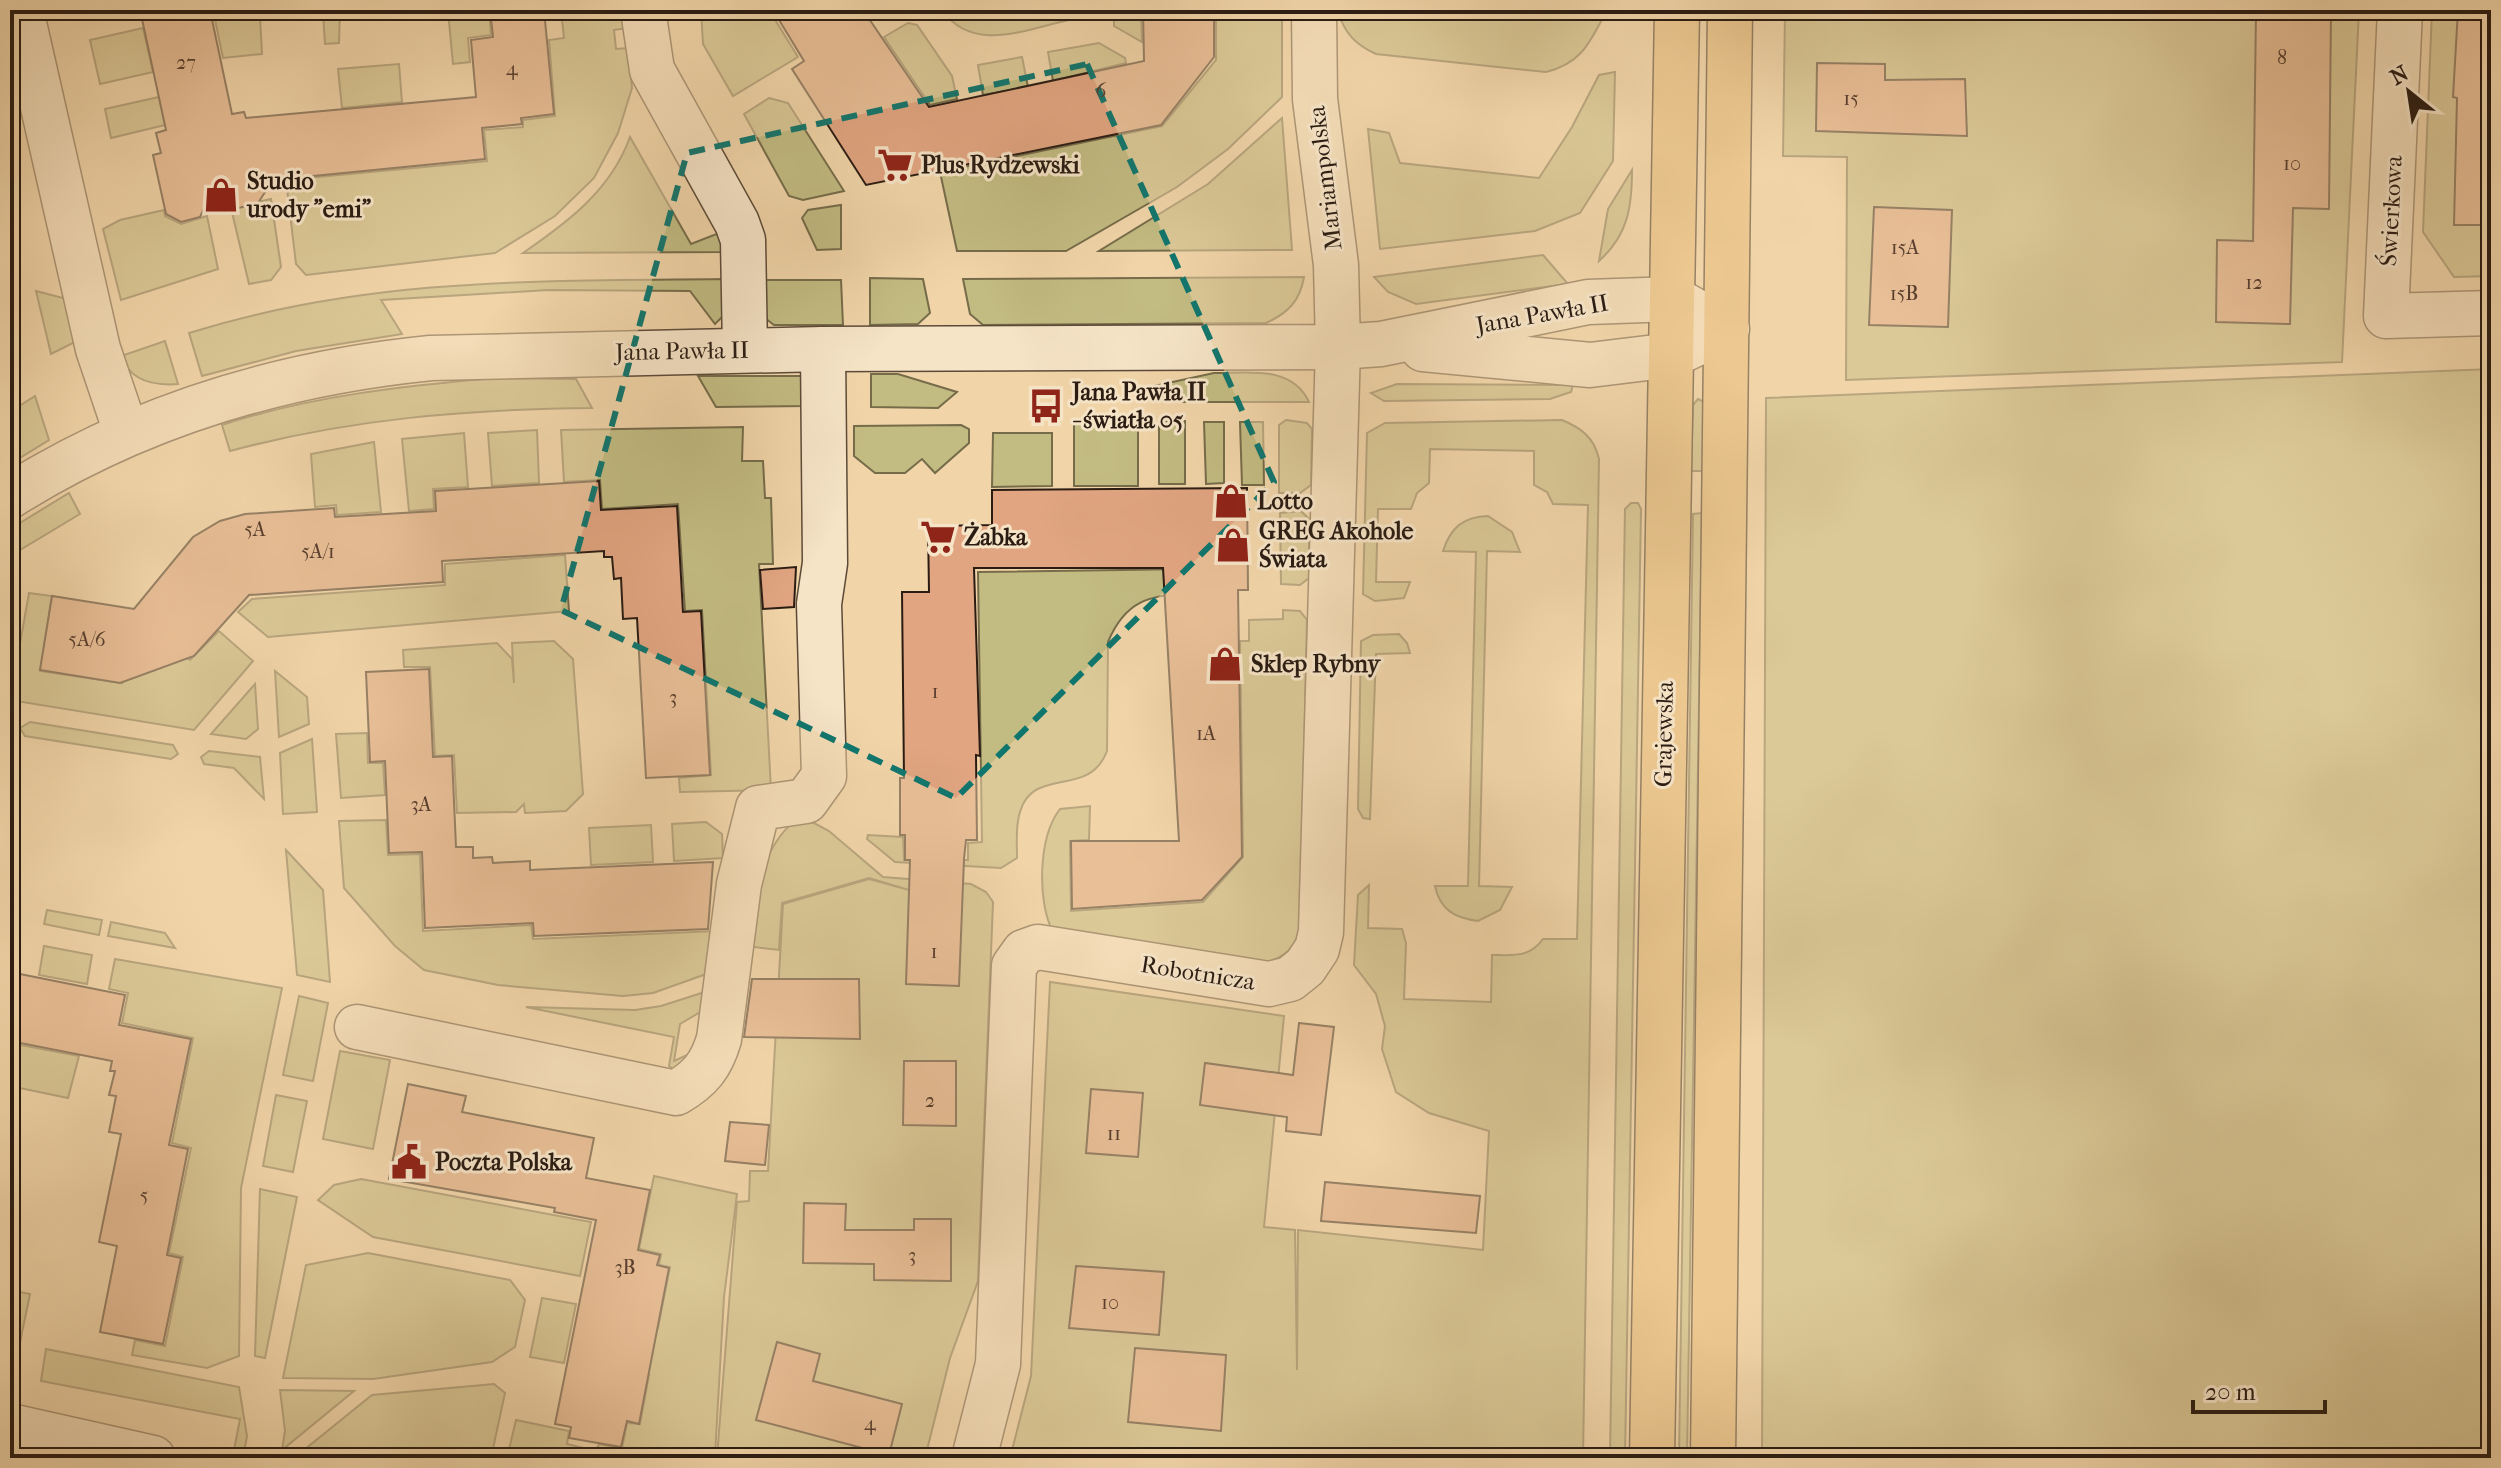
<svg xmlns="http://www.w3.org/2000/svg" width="2501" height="1468" viewBox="0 0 2501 1468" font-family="'IM FELL French Canon',serif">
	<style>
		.green { fill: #c2bb82; stroke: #766c4a; stroke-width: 2 }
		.building { fill: #e1a581; stroke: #2a1c13; stroke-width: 2 }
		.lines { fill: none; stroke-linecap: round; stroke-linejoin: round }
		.minor-casing { stroke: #5c4a38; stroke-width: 47 }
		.major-casing { stroke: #2a1c13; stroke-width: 47 }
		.minor { stroke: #f6e4c7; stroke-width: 44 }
		.major { stroke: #e8ba74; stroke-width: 44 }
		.marked { fill: none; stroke: #0f766e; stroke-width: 6; stroke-dasharray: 16 10; stroke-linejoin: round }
		.labels { text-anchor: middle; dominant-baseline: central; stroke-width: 6; stroke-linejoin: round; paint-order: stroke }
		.number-label { font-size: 20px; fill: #583e2e }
		.poi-label { font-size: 24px; font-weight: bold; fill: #2a1c13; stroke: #f6e4c7; text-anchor: start }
		.street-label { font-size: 24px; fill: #2a1c13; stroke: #f6e4c7 }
	</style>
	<rect width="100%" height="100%" fill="#f1d5a9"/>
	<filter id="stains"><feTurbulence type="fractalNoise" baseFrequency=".0025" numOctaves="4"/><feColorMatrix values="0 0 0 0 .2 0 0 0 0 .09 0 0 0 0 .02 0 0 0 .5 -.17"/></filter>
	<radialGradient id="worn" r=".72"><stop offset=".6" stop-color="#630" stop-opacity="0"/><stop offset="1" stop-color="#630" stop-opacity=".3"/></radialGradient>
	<g class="green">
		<polygon points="213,10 340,10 339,43 325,44 323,13 260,17 262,54 223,58"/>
		<polygon points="489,10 491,35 468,38 470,62 453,64 448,11"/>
		<polygon points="561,10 625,10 627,28 614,30 616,49 628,48 632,88 618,133 594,178 555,216 495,253 306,275 296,264 286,180 487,161 484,130 523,127 523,120 555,116 549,40 564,38"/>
		<polygon points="701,10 769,10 798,57 733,96 703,44"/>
		<path d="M942 10H1065L1069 20C1026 29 973 54 942 10Z"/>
		<polygon points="1114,10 1141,10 1142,42 1114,26"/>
		<polygon points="1216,10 1282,10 1282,97 1228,149 1177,187 1066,251 957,251 940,172 1162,126 1216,60"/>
		<path d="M1337 10H1607C1590 41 1583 63 1546 72L1376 54C1354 44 1345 33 1337 10Z"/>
		<polygon points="1785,10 2359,10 2342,362 1846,380 1847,157 1783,156"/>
		<polygon points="2432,10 2491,10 2491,276 2454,277 2423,232"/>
		<polygon points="908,23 917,25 952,76 957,99 930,105 884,37"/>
		<polygon points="143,28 153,72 100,84 90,40"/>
		<polygon points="1099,43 1125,58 1126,63 1053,81 1048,52"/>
		<polygon points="1022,57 1028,87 983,95 978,65"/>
		<polygon points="399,64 402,102 342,108 338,69"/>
		<polygon points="1615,72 1613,161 1580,213 1535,231 1380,249 1368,129 1389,133 1400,163 1539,178 1572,127 1599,75"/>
		<polygon points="159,97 165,125 111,138 105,109"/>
		<polygon points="769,98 788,103 844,191 803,200 789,196 744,114"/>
		<polygon points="1282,118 1292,250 1099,251 1208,184"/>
		<path d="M630 137 691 244 719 233 724 252 523 253C568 222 611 190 630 137Z"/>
		<path d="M1632 170C1632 207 1628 235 1599 261L1608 209Z"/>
		<polygon points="271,199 281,267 271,280 249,284 231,208"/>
		<polygon points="841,205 841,249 817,250 802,218 808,210"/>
		<polygon points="164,210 165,216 181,224 207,216 218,269 121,300 103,229 120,220"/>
		<polygon points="1543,255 1568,284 1416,304 1388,292 1374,277"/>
		<path d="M1304 277C1300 301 1288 313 1266 323L983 325 970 314 963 279Z"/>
		<polygon points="870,278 923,279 930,313 918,324 870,325"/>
		<path d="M725 279V314L715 324 690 291 548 290 381 300 402 334 296 351 202 376 189 333C368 277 540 281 725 279Z"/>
		<polygon points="762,280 841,280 843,325 774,325 761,315"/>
		<polygon points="36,291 67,299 77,341 51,354"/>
		<path d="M165 341 178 384C153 386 130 381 121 356Z"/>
		<polygon points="2491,369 2491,1458 1762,1458 1766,398"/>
		<path d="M1214 373C1248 373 1292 365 1309 402H1174L1154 386Z"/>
		<polygon points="871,374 898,374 957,392 938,408 871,407"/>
		<polygon points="698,376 806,376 807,406 716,407"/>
		<path d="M495 378 576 379 592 408C469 409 349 419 230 451L222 425C310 396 403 386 495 378Z"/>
		<polygon points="1397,384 1573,385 1571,392 1550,399 1384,401 1371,393"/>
		<polygon points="35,396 49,440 10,464 10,412"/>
		<polygon points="1698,399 1704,402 1706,471 1691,471 1693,405"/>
		<polygon points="1286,420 1307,423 1312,429 1311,485 1300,493 1279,493 1279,425"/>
		<path d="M1562 420C1581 428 1594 437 1599 459L1583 1458H1010L1031 1376 1050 982 1284 1016 1264 1227 1295 1230 1297 1370 1298 1230 1483 1250 1489 1131 1429 1113 1396 1092 1382 1049 1385 1026 1376 994 1354 965 1358 895 1369 885 1368 928 1402 929 1406 943 1404 999 1491 1002 1492 955C1514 955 1529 958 1543 939H1577L1588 505 1553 504 1547 492 1534 485V451L1430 449 1429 483 1417 493 1411 509H1378L1376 582H1410L1404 598 1375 601 1363 594 1367 433 1385 423Z"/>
		<polygon points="1185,421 1185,484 1159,484 1159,422"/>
		<polygon points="1204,422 1224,422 1224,483 1206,484"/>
		<polygon points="1240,422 1263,422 1264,485 1242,485"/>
		<rect x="1074" y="424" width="64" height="62"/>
		<polygon points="961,425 969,429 969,443 935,473 922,459 905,473 875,473 854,456 854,426"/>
		<polygon points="743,427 742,461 763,461 765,498 771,498 773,564 759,564 771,790 680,792 679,778 711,775 702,610 685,611 678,504 602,509 600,480 564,482 561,430"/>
		<polygon points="537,430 539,483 492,486 488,433"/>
		<polygon points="464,433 468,487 433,489 434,509 409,511 402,439"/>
		<polygon points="993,433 1052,433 1052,486 992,487"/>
		<polygon points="374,442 381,512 337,515 336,505 315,507 311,454"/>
		<polygon points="69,493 80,514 10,556 10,529"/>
		<polygon points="1631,503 1638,503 1641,509 1625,1458 1610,1458 1625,509"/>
		<polygon points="1301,511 1309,519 1309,578 1300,585 1281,584 1280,513"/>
		<polygon points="1702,513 1687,1458 1679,1458 1693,514"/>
		<path d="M1488 516 1512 532 1520 552 1487 551 1479 886 1512 887 1500 910 1478 921C1455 918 1440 910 1435 886H1468L1476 552 1443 551C1451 527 1463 517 1488 516Z"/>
		<polygon points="565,555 569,611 268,637 238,612 252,599 445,585 445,564"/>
		<path d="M1190 569V593C1149 595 1125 601 1108 642L1107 751C1088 802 1027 761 1018 821 1016 833 1017 846 1017 858L1001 868 895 862 867 839 868 835 903 837 904 860H968V843L982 842 978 572Z"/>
		<path d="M29 593 52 596 40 671 122 683 124 671C148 675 163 670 182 654L190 660 219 631 253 661 194 730 10 700Z"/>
		<path d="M1283 610 1300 611 1307 620 1300 930C1293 952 1280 960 1257 965L1053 932C1037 902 1038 837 1060 809L1090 806 1089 840 1070 841 1071 911 1203 902 1243 857 1240 641H1249V620L1283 619Z"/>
		<polygon points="1399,634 1407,643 1410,653 1376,654 1370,819 1363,818 1358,809 1361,641 1373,635"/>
		<polygon points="554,641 573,659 583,794 566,811 525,813 524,804 516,812 457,813 454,755 435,756 430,667 404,667 403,650 497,643 512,659 514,683 512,643"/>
		<polygon points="275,671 307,697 309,724 279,737"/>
		<polygon points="255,684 258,729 246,739 211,734"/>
		<polygon points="30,722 173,745 178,754 171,759 25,736 20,728"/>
		<polygon points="367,733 368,763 383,763 385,795 341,798 336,734"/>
		<polygon points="312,739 317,812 283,814 280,753"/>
		<polygon points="209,751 260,757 264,799 234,768 204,764 201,757"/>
		<path d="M801 816 829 831 883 877 971 884 986 892 993 902 978 1281 950 1358 925 1458H706L707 1454 717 1457 737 1202 749 1201 750 1171H768L783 904 869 879 909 890 869 878 782 903 779 950 746 946C757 899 758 846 801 816Z"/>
		<polygon points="386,820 388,855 420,854 423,931 531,925 533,939 716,931 712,972 653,993 623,996 498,985 424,970 395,946 344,888 339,821"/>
		<polygon points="706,822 722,834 723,858 674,861 672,824"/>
		<polygon points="651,825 653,862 591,865 589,828"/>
		<polygon points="286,850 323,890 330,982 297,975"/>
		<polygon points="47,910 102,920 99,935 44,924"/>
		<polygon points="111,922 165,933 175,948 108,936"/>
		<polygon points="44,946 92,955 87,984 39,975"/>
		<polygon points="115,959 282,988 241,1188 239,1356 207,1368 132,1355 135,1340 165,1346 183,1257 169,1253 191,1148 172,1143 193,1038 122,1023 128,993 109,989"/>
		<polygon points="708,991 707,1008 680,1024 674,1061 698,1050 674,1070 669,1066 674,1037 526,1007 635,1010 661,1006"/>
		<polygon points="299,996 328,1003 313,1081 283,1075"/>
		<polygon points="10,1043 79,1056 68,1098 10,1086"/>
		<polygon points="340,1051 390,1060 373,1149 323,1139"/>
		<polygon points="276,1095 307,1101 293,1172 263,1166"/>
		<polygon points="654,1176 737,1194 724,1297 715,1455 706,1453 704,1458 507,1458 516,1420 569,1431 567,1444 596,1451 599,1444 622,1448 627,1423 640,1424 649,1375 637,1372 658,1328 670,1267 659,1265 661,1254 639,1249"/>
		<polygon points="361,1179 591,1222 580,1276 373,1237 318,1200 334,1185"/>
		<polygon points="260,1189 297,1197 265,1358 255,1356"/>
		<polygon points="368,1253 510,1280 525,1300 515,1347 492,1362 373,1379 283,1378 306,1265"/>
		<polygon points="10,1290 30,1294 13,1376 10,1375"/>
		<polygon points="542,1298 576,1304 564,1363 530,1357"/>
		<polygon points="46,1349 239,1387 247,1436 243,1458 233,1455 240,1419 41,1381"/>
		<polygon points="494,1384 505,1393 491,1458 294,1458 372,1395"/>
		<polygon points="280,1390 354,1391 282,1450 285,1431"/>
	</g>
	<g class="building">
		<polygon points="140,10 210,10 232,114 244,112 246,118 476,97 471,40 493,37 490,10 544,10 554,114 521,118 522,124 482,128 485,159 273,180 258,203 239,208 214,188 200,217 181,222 166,214 153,155 161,153 156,133 166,130"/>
		<polygon points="773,10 863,10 929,107 1144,61 1143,10 1214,10 1214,57 1161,125 866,185 792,69 804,61"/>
		<polygon points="2256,10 2331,10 2329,209 2293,208 2290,324 2216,322 2217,240 2253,241"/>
		<polygon points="2458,10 2491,10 2491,225 2454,225 2457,98 2453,97"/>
		<polygon points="1817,63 1885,64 1885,80 1965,79 1967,136 1816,131"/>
		<polygon points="1874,207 1952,210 1948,327 1869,325"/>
		<polygon points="599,481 601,510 677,506 683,612 701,611 710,775 646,778 637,618 623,619 621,578 614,579 612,557 604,557 604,551 442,561 443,582 249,595 194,656 120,683 40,670 52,596 134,609 193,537 220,521 245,514 334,508 335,517 436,511 435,491"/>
		<polygon points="1247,488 1248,590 1238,590 1242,857 1202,900 1072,909 1071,841 1179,841 1163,568 974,568 980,756 976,755 977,840 966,840 964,859 959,986 906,984 910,860 905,860 905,835 900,835 900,778 904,778 902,592 929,592 928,526 992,525 992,490"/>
		<polygon points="796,567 794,607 763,609 760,570"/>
		<polygon points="429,669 433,757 452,756 456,847 473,847 473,858 492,857 493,863 530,861 530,870 713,862 708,929 534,936 533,923 425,928 422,852 389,853 385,761 370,762 366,672"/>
		<polygon points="10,972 125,995 119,1025 191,1039 169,1145 188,1149 167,1255 181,1258 163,1344 100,1332 117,1246 99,1242 121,1134 109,1132 116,1096 109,1095 115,1071 110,1071 112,1061 10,1041"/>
		<polygon points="752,979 859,979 860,1039 744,1037"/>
		<polygon points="1299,1023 1334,1027 1321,1135 1286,1131 1287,1117 1200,1105 1205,1063 1293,1075"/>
		<polygon points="904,1061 956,1061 956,1126 903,1125"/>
		<polygon points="408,1084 466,1096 462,1112 594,1138 586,1178 650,1190 638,1250 660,1255 657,1265 669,1268 639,1424 627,1421 621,1447 569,1438 571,1427 555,1424 596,1220 554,1212 555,1208 389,1179"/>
		<polygon points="1091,1089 1143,1093 1138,1157 1086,1153"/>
		<polygon points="730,1122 769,1125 765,1165 725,1161"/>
		<polygon points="1325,1182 1480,1196 1476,1233 1321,1221"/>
		<polygon points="804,1203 846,1204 845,1230 914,1230 914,1219 951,1219 951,1281 874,1280 874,1264 803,1263"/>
		<polygon points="1076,1266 1164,1272 1159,1335 1069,1328"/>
		<polygon points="777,1342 820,1354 813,1381 902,1404 889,1455 756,1420"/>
		<polygon points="1135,1348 1226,1355 1221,1431 1128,1422"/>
	</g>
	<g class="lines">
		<g class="minor-casing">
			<g id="minor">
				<polyline points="21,10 98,349 126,432"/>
				<polyline points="643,10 652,70 737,223 743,240 745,350"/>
				<polyline points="2400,10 2386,316 2491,313"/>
				<polyline points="1423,349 1590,365 1672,355 1706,339"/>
				<path d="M10 496C139 415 280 373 431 358L823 349 1338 347 1381 344 1588 302 1674 299 1727 329"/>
				<path d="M357 1027 676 1093C700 1079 711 1066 719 1039L739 884 758 808 806 801 824 776 819 604 825 563 823 349"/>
				<polyline points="10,1426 153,1458"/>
				<polyline points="974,1458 998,1364 1014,966 1024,952 1038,947 1269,984 1290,979 1305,967 1317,949 1321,932 1338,347 1336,265 1315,99 1314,10"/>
			</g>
		</g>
		<g class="major-casing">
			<g id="major">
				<polyline points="1652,1458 1677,10"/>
				<polyline points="1713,1458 1730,10"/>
			</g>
		</g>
		<use href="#minor" class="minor"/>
		<use href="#major" class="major"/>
	</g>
	<path d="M0 0H2501V1468H0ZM1087 64 1274 482 956 798 561 610 687 153Z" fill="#f1d5a9" fill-opacity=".55" fill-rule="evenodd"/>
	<path class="marked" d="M1087 64 1274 482 956 798 561 610 687 153Z"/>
	<defs>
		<g id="supermarket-bare" transform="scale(2.76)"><path d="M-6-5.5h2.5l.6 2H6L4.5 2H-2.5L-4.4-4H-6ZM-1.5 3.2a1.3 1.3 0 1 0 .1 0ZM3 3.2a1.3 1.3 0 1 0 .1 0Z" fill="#8f2418" stroke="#f6e4c7" stroke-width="2.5" paint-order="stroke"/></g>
		<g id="shop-bare" transform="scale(2.76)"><path d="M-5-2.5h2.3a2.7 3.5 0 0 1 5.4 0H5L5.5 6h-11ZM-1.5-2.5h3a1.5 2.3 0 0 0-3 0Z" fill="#8f2418" stroke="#f6e4c7" stroke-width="2.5" paint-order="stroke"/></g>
		<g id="bus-bare" transform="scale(2.76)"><path d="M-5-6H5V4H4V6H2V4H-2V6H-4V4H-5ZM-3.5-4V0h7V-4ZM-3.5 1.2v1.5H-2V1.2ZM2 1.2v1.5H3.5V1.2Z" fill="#8f2418" stroke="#f6e4c7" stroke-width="2.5" paint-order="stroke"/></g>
		<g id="civic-bare" transform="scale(2.76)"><path d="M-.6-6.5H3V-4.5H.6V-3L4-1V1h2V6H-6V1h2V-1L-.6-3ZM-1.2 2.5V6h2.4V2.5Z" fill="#8f2418" stroke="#f6e4c7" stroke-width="2.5" paint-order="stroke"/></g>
	</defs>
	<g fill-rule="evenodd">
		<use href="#supermarket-bare" x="895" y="165"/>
		<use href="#shop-bare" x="221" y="195"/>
		<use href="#bus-bare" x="1046" y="406"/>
		<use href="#shop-bare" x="1231" y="501"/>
		<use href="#supermarket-bare" x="938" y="537"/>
		<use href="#shop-bare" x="1233" y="545"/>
		<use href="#shop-bare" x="1225" y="664"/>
		<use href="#civic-bare" x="409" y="1162"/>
	</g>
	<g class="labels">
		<g class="number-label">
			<text x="2282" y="57">8</text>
			<text x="186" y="62">27</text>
			<text x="512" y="68">4</text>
			<text x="1101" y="90">6</text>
			<text x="1851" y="98">15</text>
			<text x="2292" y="163">10</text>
			<text x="1905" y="247">15A</text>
			<text x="2254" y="282">12</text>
			<text x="1904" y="293">15B</text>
			<text x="255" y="529">5A</text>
			<text x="318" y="551">5A/1</text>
			<text x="87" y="639">5A/6</text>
			<text x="935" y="691">1</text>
			<text x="673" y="697">3</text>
			<text x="1206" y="733">1A</text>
			<text x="421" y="804">3A</text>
			<text x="934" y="951">1</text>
			<text x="930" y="1100">2</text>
			<text x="1114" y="1133">11</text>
			<text x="144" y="1195">5</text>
			<text x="912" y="1255">3</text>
			<text x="625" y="1267">3B</text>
			<text x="1110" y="1302">10</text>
			<text x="870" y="1423">4</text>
		</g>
		<g class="poi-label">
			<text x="921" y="165">Plus Rydzewski</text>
			<text x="247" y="181">Studio<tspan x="247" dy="28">urody "emi"</tspan></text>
			<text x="1072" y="392">Jana Pawła II<tspan x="1072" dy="28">- światła 05</tspan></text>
			<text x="1257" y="501">Lotto</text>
			<text x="1259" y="531">GREG Akohole<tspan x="1259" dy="28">Świata</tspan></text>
			<text x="964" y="537">Żabka</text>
			<text x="1251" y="664">Sklep Rybny</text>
			<text x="435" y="1162">Poczta Polska</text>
		</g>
		<g class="street-label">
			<text transform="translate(1325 178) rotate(-97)">Mariampolska</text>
			<text transform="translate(2391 211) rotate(-87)">Świerkowa</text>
			<text transform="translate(1542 314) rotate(-10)">Jana Pawła II</text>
			<text transform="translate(682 351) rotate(-1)">Jana Pawła II</text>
			<text transform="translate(1664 734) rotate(-89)">Grajewska</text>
			<text transform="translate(1198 973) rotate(9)">Robotnicza</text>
		</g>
	</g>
	<rect width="2501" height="1468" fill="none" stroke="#f1d5a9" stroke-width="40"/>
	<rect x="12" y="12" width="2477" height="1444" fill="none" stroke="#2a1c13" stroke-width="4"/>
	<rect x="20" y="20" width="2461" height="1428" fill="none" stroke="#2a1c13" stroke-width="2"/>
	<g transform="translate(2409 92) rotate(330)" stroke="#f6e4c7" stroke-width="6" paint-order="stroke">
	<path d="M0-6L14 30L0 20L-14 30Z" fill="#2a1c13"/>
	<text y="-12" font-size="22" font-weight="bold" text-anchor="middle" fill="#2a1c13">N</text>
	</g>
	<path d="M2193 1400v12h132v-12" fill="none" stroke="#2a1c13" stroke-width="4"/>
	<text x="2205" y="1400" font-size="24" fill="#2a1c13" stroke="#f6e4c7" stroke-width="6" paint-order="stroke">20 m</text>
	<rect width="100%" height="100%" filter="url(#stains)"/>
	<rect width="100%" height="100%" fill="url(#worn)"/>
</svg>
